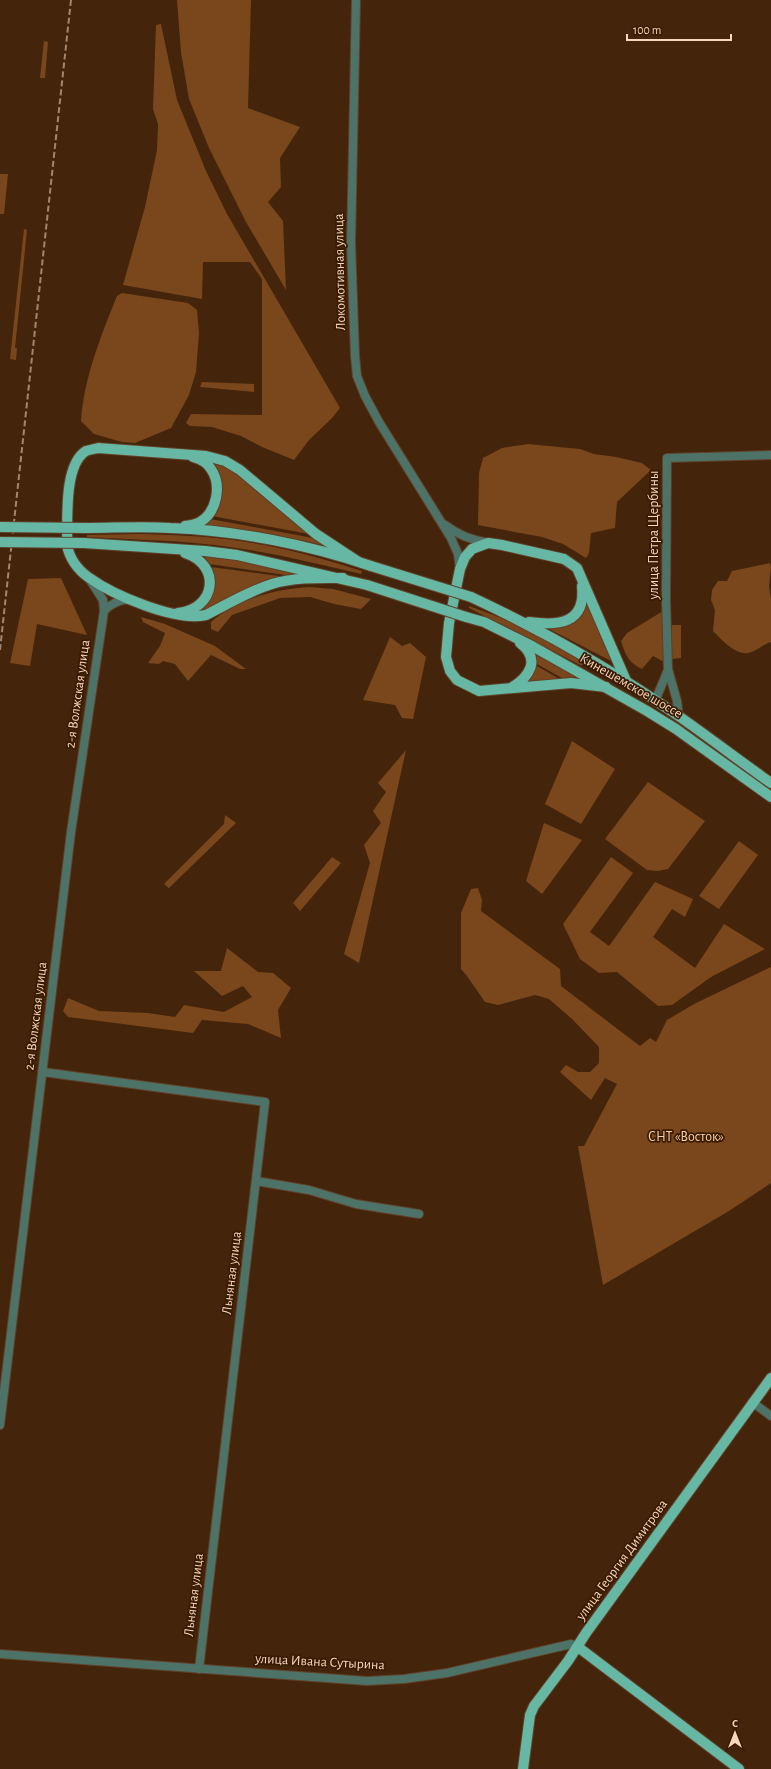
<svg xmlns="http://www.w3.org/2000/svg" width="771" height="1769" viewBox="0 0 771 1769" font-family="'Alegreya Sans',sans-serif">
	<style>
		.green { fill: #7a461b }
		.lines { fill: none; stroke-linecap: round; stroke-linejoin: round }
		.minor-casing { stroke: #614128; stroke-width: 10 }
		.major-casing { stroke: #614128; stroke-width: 12 }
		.minor { stroke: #4d7369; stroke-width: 8 }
		.major { stroke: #66b7a4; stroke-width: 10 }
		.rail { stroke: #a5856c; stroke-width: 2; stroke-dasharray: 6 3; stroke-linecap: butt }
		.major-bridge-casing { stroke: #614128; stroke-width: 12; stroke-linecap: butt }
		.major-bridge { stroke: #66b7a4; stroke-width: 10 }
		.labels { text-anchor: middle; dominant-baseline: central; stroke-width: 3.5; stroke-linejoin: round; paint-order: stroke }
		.street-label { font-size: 14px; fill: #f8d6be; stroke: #391b02 }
		.park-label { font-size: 14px; fill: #fdcfad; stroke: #391b02 }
	</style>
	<rect width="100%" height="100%" fill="#44250b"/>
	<g class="green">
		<polygon points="177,0 251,0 248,108 300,127 280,158 281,187 268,202 283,221 286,290 246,222 209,148 189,99 181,52"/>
		<polygon points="161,24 177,100 206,171 227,214 340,408 332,418 309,440 294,460 262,447 241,436 212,427 190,426 186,423 191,414 262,415 262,279 250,262 203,262 202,299 123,285 145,207 157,150 158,124 153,109 156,25"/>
		<polygon points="44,41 48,42 45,78 40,78"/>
		<polygon points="0,174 8,174 4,214 0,214"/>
		<polygon points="24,229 27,230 15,348 17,348 16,360 10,359"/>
		<path d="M122 293 188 303 197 310 199 333 196 372 189 395 171 428 135 443 122 442 94 434 81 421C84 377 101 336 117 296Z"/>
		<polygon points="202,382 254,384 254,392 200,387"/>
		<polygon points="528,444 580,449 594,454 616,457 642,463 651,470 617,502 615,528 591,533 589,553 586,558 563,544 542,537 478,525 479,473 483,458 502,448"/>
		<path d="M211 461 223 464 234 471 309 534 212 516C226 491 225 486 211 461Z"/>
		<polygon points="210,519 313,538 323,545 266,534 204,525"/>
		<path d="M142 534C183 535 224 537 264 545 297 551 330 561 362 571L361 574C318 564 274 553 230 547 183 540 134 540 87 537V535Z"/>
		<polygon points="203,554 236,559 310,573 292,576 209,564"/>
		<path d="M770 563 771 568 769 586 771 599V642C763 644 756 652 748 653 735 655 721 639 713 631L715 610 711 600 712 590 718 581H727L732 571Z"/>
		<polygon points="211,567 287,577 208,610 197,612 214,576"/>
		<polygon points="61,578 87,635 37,624 30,666 10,663 28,579"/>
		<path d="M309 587 333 589 371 599 361 609 334 604 310 597 280 598 232 615 218 632 211 629V622C237 599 275 589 309 587Z"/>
		<path d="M588 602 611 661 549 629C567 626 580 619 588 602Z"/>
		<polygon points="469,606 520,625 585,662 583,665 580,665 469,608"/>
		<path d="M663 611 666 663 653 656 642 669C628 662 626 656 621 641L627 633Z"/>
		<polygon points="141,617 165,624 215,646 246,669 240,669 211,655 188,681 175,664 163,661 159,664 148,663 160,646 165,633 143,622"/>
		<polygon points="672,625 681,625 681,658 672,659"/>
		<polygon points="390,637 402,646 410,643 426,657 413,719 402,718 395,705 363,700"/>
		<polygon points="536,654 578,677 562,678 537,664"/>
		<polygon points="537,666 561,680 526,683 532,676"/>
		<polygon points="572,741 615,769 581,824 545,804"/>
		<polygon points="406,750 359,963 344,954 370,863 364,845 381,823 373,811 386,792 378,783"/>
		<polygon points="648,782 705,821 668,869 658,871 647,870 605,839"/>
		<polygon points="225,815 236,823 169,888 164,884 224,824"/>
		<polygon points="544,823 582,840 542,894 526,881"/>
		<polygon points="739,841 758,855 719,909 699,896"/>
		<polygon points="332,857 341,863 300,911 293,903"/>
		<polygon points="611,857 633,873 590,932 609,946 655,882 693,899 685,917 672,909 653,937 695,968 724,924 765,949 711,977 672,1005 658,1006 617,972 599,973 580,959 563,924"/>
		<polygon points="478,888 482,900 481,911 560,969 561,986 640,1046 650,1038 656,1042 667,1020 694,1004 771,967 771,1183 729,1211 603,1285 578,1146 584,1146 617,1084 605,1078 591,1100 560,1072 566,1065 578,1072 590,1072 599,1063 599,1047 572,1019 549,999 535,995 498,1005 485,1002 467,976 461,969 461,913 471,889"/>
		<polygon points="227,948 258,972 273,973 291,988 278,1010 281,1038 248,1024 202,1020 193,1033 68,1017 63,1011 68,998 99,1011 148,1013 175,1017 184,1005 224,1012 252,997 243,986 222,996 194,971 221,971"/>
	</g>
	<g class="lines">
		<g class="minor-casing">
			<g id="minor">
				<polyline points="356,0 351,243 355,356 357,376 365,396 379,422 451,538 458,554 460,569"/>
				<path d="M445 525C458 535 471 540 488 543"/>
				<path d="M104 611C111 603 119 600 129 599"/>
				<polyline points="655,701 668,670"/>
				<polyline points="679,717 677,701 668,669 666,600 667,458 771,455"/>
				<polyline points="43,1072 265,1102 199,1669"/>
				<polyline points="256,1181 309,1190 356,1204 419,1214"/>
				<polyline points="752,1402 771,1416"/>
				<polyline points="0,1425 71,832 104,611 103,600 90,580"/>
				<polyline points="0,1654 367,1681 404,1679 447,1673 571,1644 578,1647"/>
			</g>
		</g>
		<g class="major-casing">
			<g id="major">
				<path d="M185 526C190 525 195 525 200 522 217 512 222 485 211 469 207 462 200 459 193 457"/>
				<path d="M85 528C113 528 142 526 170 528 235 530 310 545 371 566"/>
				<polyline points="84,543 205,551 237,555 367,585"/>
				<path d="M343 578C320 578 295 577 272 584 249 591 228 604 206 615 175 622 113 595 88 577 77 569 69 557 67 545 68 522 63 465 86 451 89 450 94 449 98 448L206 456 225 461 240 470 316 534 357 561"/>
				<path d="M471 597C544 631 614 671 680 717 710 738 740 761 771 783"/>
				<path d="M178 613C216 609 222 565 185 553"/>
				<polyline points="466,617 484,622 532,646 647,711 676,729 771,797"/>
				<path d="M529 622C558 626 586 624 582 586"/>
				<polyline points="606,687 571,683 479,691 457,680 450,671 446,657 449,623 460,569 465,557 472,549 488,543 502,545 564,559 577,568 627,683"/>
				<path d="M511 688C530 677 541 659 520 643"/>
				<polyline points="578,1647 739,1769"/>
				<polyline points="523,1769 530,1715 534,1706 568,1661 586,1633 771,1378"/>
			</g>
		</g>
		<use href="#minor" class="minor"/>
		<use href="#major" class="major"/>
		<polyline class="rail" points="0,650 71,0"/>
		<g class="major-bridge-casing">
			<g id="major-bridge">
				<polyline points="0,527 85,528"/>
				<polyline points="0,542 84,543"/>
				<polyline points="371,566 471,597"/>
				<polyline points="367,585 466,617"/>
			</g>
		</g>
		<use href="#major-bridge" class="major-bridge"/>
	</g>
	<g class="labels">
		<g class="street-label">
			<text transform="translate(340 272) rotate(-91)">Локомотивная улица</text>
			<text transform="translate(654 535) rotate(-90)">улица Петра Щербины</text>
			<text transform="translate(631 686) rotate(30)">Кинешемское шоссе</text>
			<text transform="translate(78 694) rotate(-82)">2-я Волжская улица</text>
			<text transform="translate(36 1016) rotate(-83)">2-я Волжская улица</text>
			<text transform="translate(232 1273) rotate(-83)">Льняная улица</text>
			<text transform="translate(622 1560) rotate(-54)">улица Георгия Димитрова</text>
			<text transform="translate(194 1595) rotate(-83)">Льняная улица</text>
			<text transform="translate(320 1662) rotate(3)">улица Ивана Сутырина</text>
		</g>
		<g class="park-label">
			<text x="686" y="1137">СНТ «Восток»</text>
		</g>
	</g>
	<g transform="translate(735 1733)" stroke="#391b02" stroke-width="3" paint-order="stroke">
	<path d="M0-3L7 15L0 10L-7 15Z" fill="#f8d6be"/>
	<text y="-6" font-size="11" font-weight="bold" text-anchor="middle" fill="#f8d6be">С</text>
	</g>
	<path d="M627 34v6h104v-6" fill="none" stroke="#f8d6be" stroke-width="2"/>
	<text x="633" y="34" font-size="12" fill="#f8d6be" stroke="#391b02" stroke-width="3" paint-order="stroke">100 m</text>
</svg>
